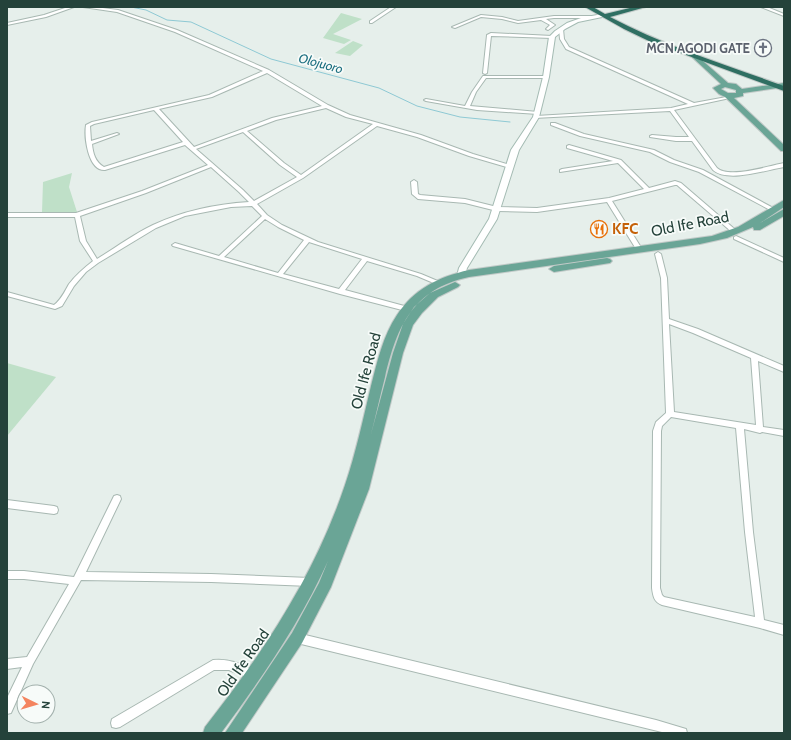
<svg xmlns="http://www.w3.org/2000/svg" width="791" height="740" viewBox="0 0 791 740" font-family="Cabin,sans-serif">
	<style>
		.green { fill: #bfe0c8 }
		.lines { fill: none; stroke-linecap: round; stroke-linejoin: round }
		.stream { stroke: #8ec9d4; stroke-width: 1 }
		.street-casing { stroke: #a8b8b2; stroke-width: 2 }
		.secondary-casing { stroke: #a4bbb3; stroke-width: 2 }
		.primary-casing { stroke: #c2cac8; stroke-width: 2 }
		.highway-casing { stroke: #c2cac8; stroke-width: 2 }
		.street { fill: #fff; fill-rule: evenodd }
		.secondary { fill: #fff; fill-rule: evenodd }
		.primary { fill: #6aa596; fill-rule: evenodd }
		.highway { fill: #2f6f62; fill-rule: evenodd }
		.labels { text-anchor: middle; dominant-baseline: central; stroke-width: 3.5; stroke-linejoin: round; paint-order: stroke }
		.far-worship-label { font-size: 13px; font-weight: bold; fill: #5b616d; stroke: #f7fbf9; text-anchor: end }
		.far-water-label { font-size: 13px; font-style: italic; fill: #1c6f80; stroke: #f7fbf9 }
		.street-label { font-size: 15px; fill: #24423a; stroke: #f7fbf9 }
		.food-label { font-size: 15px; font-weight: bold; fill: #c56008; stroke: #f7fbf9; text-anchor: start }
	</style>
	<rect width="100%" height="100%" fill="#e6efeb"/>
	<g class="green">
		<polygon points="341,13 362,19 333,34 351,40 344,44 323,38"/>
		<polygon points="353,41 363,45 350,56 335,53"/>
		<polygon points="72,173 69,187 77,212 42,212 43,182"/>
		<polygon points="7,363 56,377 7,436"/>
	</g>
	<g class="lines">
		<polyline class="stream" points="131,7 146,10 167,20 191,22 271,59 379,88 417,106 460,117 510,122"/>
		<g class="street-casing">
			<g id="street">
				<polygon points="68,7 74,7 46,17 7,25 7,23 44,15"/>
				<path d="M83 7H95L118 10 177 30 269 70 328 105 350 115 421 135 473 154 513 166 510 168 469 156 417 137 377 126 303 178 257 204 267 215 282 225 318 242 421 274 440 282 441 283 440 284H436L417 276 367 261 345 290 408 307 409 309 408 311H406L340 294 173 246 172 245 175 243 219 256 262 216 252 206 231 207 185 216 156 228 98 263 86 272 74 286 62 306 55 309 7 296V292L54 305C61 300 65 291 69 284 76 275 84 268 93 261L80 241 75 217H7V213H76L142 191 208 165 185 145 105 170C88 171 84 137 86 125L92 122 209 95 263 71 175 32 117 12ZM267 73 322 106 272 118 194 147 159 109 212 97ZM326 108 346 117 373 124 301 175 284 163 247 131 276 120ZM154 110 183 142 104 167C95 162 93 153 92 144L119 134 117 133 91 141 90 126 94 124ZM243 132 280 165 297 177 254 201 243 190 196 149ZM211 167 239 192 249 202C216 204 183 211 153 225 134 234 115 248 97 259L86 241 80 216 146 193ZM265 219 278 227 304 240 278 273 224 257ZM309 242 362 259 339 289 283 274Z"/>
				<polygon points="391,7 396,7 372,23 370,23 370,21"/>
				<polygon points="761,7 767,7 784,14 784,16"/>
				<polygon points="481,15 502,17 518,21 554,16 591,16 593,17 591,18 554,18 546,19 555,25 548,30 546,29 550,25 541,20 518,23 502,19 481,17 455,28 452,27"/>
				<path d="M561 28 563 29 564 39 569 47 694 103 732 96V98H730L674 110 717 168C729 179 768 166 784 163V167C766 170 728 183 713 170L692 141H676L650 137V136L652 135 676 137H689L670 111 534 118V116H536L671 108 688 104 566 49 560 39 559 29Z"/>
				<polygon points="491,33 552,36 554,37 552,38 491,36 487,73 485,74 483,73 487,35"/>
				<polygon points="483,76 548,76 548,77 546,78 486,78 476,92 470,106 538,112 540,113 538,114 477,110 426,101 424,100 426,99 465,106 472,92"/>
				<polygon points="551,123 555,123 584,134 654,150 674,160 703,170 777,210 774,212 772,211 699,172 670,162 650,152 580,136 551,125"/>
				<polygon points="569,145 621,160 649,188 675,181 681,183 738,232 735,234 733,233 677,185 675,185 612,201 642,249 639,251 636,249 607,202 537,212 497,211 465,203 418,199 412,194 411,182 414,180 417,182 418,194 420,195 465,199 497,207 537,208 609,198 644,189 618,163 560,172 560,170 562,169 613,161 567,148 567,146"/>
				<polygon points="736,236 784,258 784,262 734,239 734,237"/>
				<path d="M658 252 661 254 667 278 669 319 698 329 784 366V372L758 361 763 427 784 430V436L762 432 760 433 744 429 753 532 764 620 784 625V635L760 628 662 605C654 602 653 596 652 588L653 431 656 422 666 413 661 278 655 254ZM669 324 693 333 751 358 756 425 674 412ZM671 417 736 428 745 532 755 617 664 597 662 595 660 588 661 431 662 426Z"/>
				<polygon points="117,495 120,496 121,499 86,572 211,574 310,578 313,579 314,582 313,585 310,586 211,582 81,580 33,664 11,713 7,714 7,698 22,667 7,669 7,659 27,657 69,584 24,579 7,579 7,571 24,571 74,577 114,496"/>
				<polygon points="7,500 54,506 57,507 58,510 57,513 54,514 7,508"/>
				<polygon points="297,633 656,720 686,729 687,733 666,733 297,643 294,641 292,638 294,635"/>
				<path d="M213 660C230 658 243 665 257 672L259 675 257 678 254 680 229 670H214L120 727 116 728 112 727 111 723 112 719Z"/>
			</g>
		</g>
		<g class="secondary-casing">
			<polygon id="secondary" points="597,15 604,14 607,16 578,22 565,29 555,37 549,77 539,117 519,150 497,219 467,268 464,278 458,278 457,276 459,268 489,219 511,150 533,117 543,77 549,37 555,31 567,23 581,18"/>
		</g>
		<g class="primary-casing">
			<g id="primary">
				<path d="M692 55H696L728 83 736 84 742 89 784 83V87L743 93V96L734 98 784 145V151H781L725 97 719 94 713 88 721 84 692 57ZM725 87 736 90V93H728L721 89Z"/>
				<path d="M784 200V207L760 223 784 209V216L760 230H754L753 227 727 238 700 244 469 277C413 289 397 326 385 377 380 396 376 415 371 434L393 353 403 324 414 307 430 293 455 282 460 285 458 287 438 297 422 313 413 325 403 353 369 489 331 587 302 643 242 733H225L292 633 319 583 328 561C300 623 261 679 221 733H203L205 727C263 653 315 575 345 485 356 453 363 419 371 386 377 362 383 336 397 315 414 289 438 277 469 270L712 236 738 227Z"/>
				<polygon points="607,258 610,259 612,261 610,263 554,272 549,269 554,266"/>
			</g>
		</g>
		<g class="highway-casing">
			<path id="highway" d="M585 7H593L605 14 634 7H646L610 17C665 46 726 65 784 86V91L651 42 624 29Z"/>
		</g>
		<use href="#street" class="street"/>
		<use href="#secondary" class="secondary"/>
		<use href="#primary" class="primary"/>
		<use href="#highway" class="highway"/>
	</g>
	<defs>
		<g id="church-ring" transform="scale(0.9)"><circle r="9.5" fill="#f7fbf9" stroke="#6b7280" stroke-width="1.5"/><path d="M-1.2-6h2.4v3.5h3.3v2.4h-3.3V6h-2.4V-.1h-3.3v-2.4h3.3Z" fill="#6b7280"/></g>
		<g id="restaurant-ring" transform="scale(0.9)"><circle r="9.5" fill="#f7fbf9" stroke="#e8710a" stroke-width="1.5"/><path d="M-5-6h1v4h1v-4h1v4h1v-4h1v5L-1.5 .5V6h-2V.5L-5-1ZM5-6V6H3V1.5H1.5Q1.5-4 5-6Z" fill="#e8710a"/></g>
	</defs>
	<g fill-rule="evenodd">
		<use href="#church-ring" x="763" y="48"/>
		<use href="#restaurant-ring" x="599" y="229"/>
	</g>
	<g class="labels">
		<g class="far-worship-label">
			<text x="750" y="48">MCN AGODI GATE</text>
		</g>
		<g class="far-water-label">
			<text transform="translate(321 63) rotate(15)">Olojuoro</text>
		</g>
		<g class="street-label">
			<text transform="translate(690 224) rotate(-11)">Old Ife Road</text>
			<text transform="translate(366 371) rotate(-75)">Old Ife Road</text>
			<text transform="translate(243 663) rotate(-55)">Old Ife Road</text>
		</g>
		<g class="food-label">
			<text x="612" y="229">KFC</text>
		</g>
	</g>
	<rect width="791" height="740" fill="none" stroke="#24423a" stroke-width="16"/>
	<g transform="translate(36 704) rotate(95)"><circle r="19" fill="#f7fbf9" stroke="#a3b1ad"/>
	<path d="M0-3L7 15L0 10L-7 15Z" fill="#f4845f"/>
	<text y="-6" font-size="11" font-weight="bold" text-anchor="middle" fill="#24423a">N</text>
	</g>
</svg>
